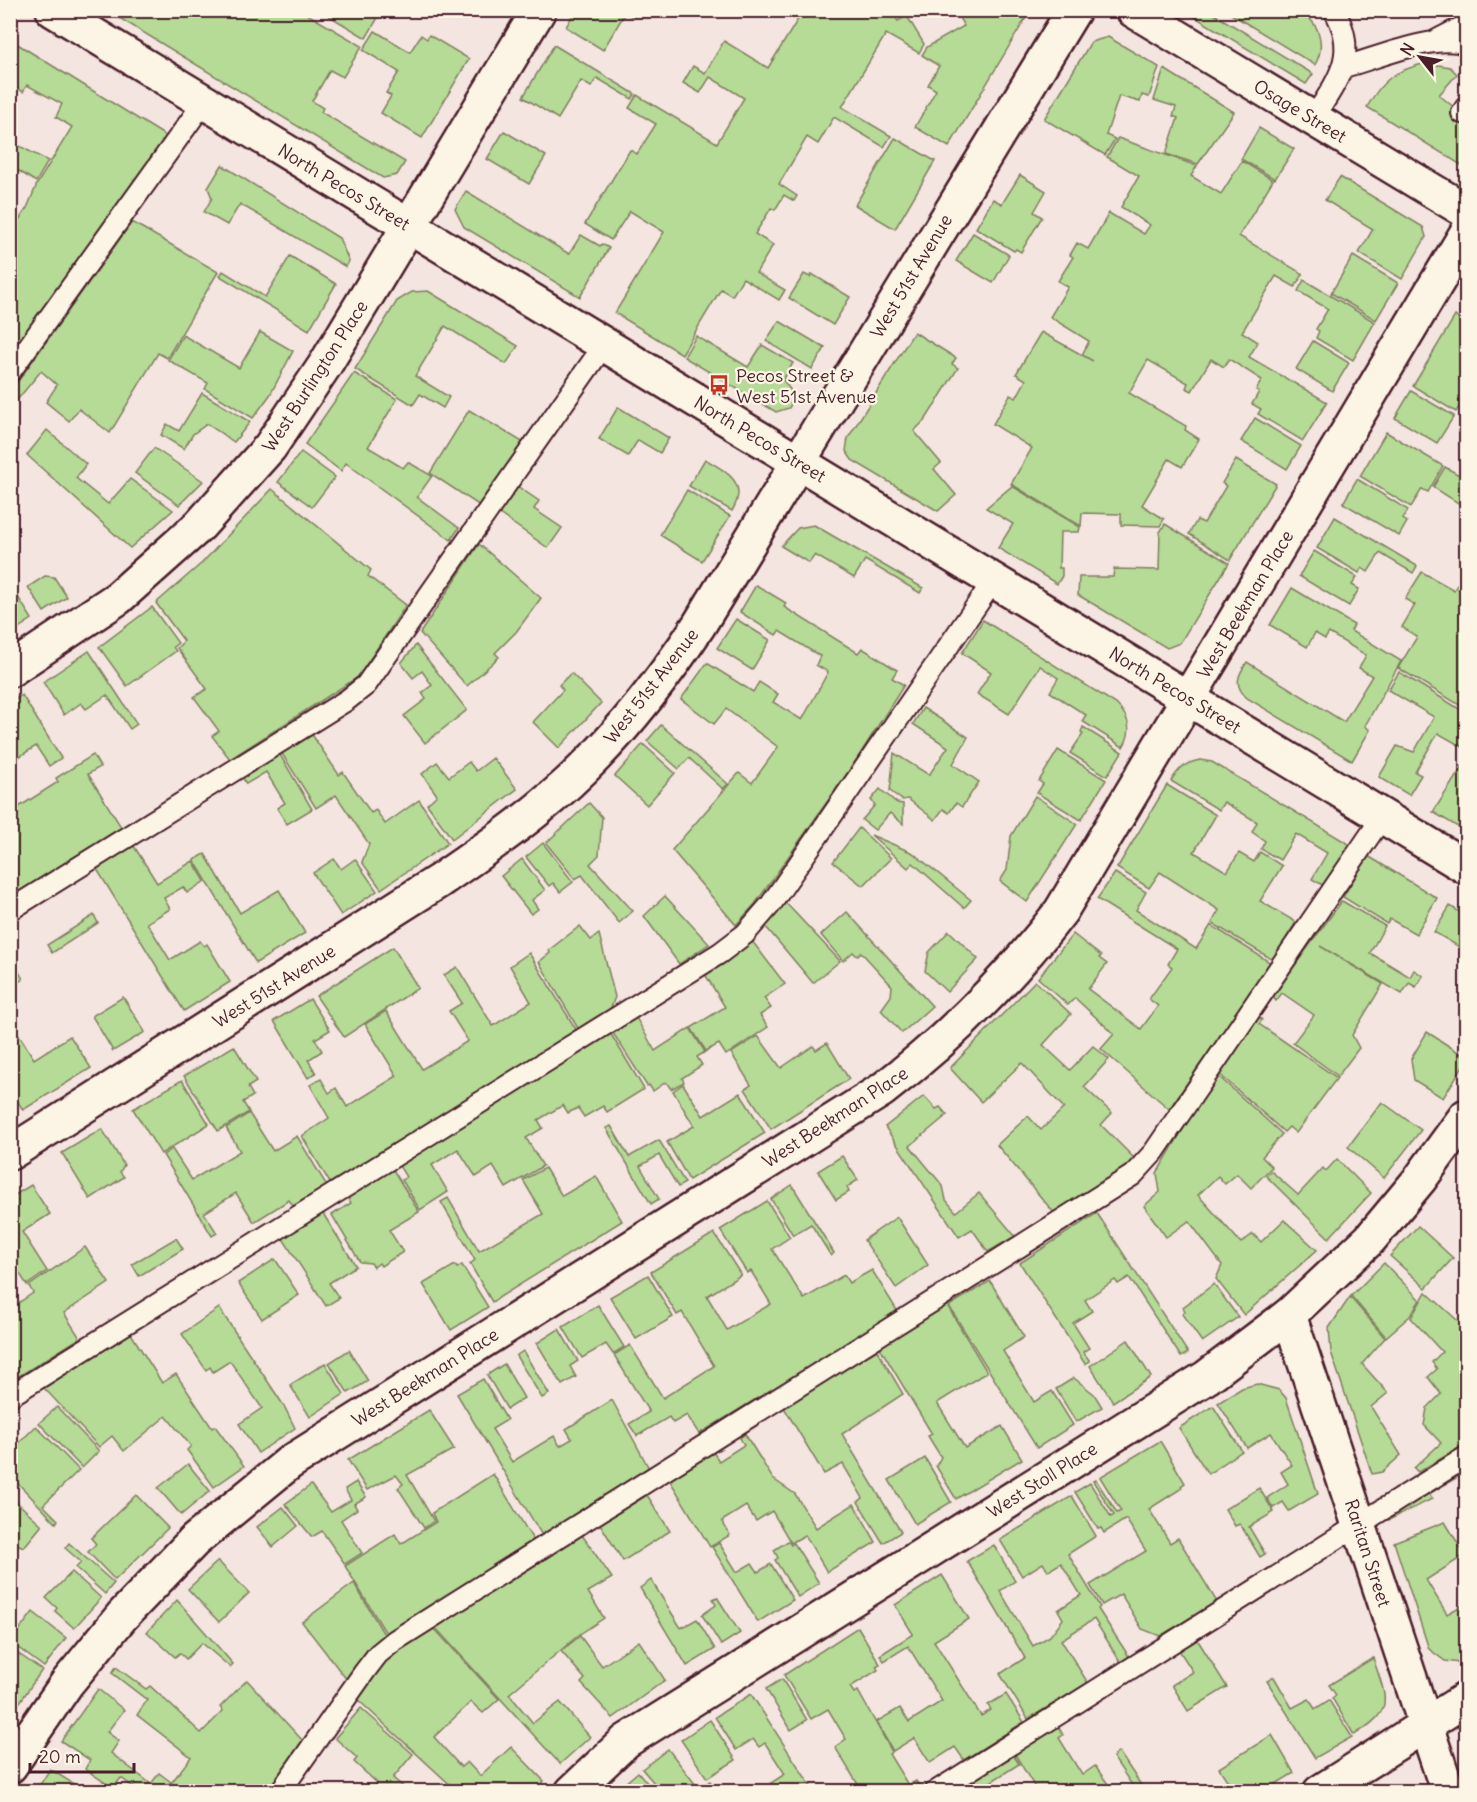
<svg xmlns="http://www.w3.org/2000/svg" width="1477" height="1802" viewBox="0 0 1477 1802" font-family="Delius,sans-serif">
	<style>
		.green { fill: #b5db96; stroke: #807d60; stroke-width: 1.5 }
		.lines { fill: none; stroke-linecap: round; stroke-linejoin: round }
		.service-casing { stroke: #4a1f2b; stroke-width: 24 }
		.minor-casing { stroke: #4a1f2b; stroke-width: 38 }
		.secondary-casing { stroke: #4a1f2b; stroke-width: 38 }
		.service { stroke: #fcf5e5; stroke-width: 20 }
		.minor { stroke: #fcf5e5; stroke-width: 33 }
		.secondary { stroke: #fcf5e5; stroke-width: 33 }
		.labels { text-anchor: middle; dominant-baseline: central; stroke-width: 4.5; stroke-linejoin: round; paint-order: stroke }
		.street-label { font-size: 18px; fill: #4a1f2b; stroke: #fcf5e5 }
		.poi-label { font-size: 18px; fill: #4a1f2b; stroke: #fcf5e5; text-anchor: start }
	</style>
	<rect width="100%" height="100%" fill="#f4e5e0"/>
	<filter id="ink" filterUnits="userSpaceOnUse"><feTurbulence type="fractalNoise" baseFrequency=".0167" numOctaves="2"/><feDisplacementMap in="SourceGraphic" scale="12" xChannelSelector="R" yChannelSelector="G"/><feConvolveMatrix kernelMatrix="1 2 1 2 8 2 1 2 1" color-interpolation-filters="sRGB"/></filter>
	<g filter="url(#ink)">
		<g class="green">
			<polygon points="108,11 302,11 362,46 343,77 330,70 312,101 323,108 321,112 405,162 397,175 383,178"/>
			<polygon points="321,11 382,11 366,38"/>
			<polygon points="575,11 575,10 637,11 633,17 625,13 603,50 566,27"/>
			<polygon points="891,11 898,21 907,16 924,44 919,53 886,34 842,107 891,136 884,147 834,117 818,144 807,137 779,184 797,196 794,201 784,195 775,210 771,208 755,234 773,245 756,273 785,290 779,300 743,278 732,296 721,289 682,354 615,313 664,232 630,211 611,240 585,224 630,150 637,154 656,124 629,108 637,95 717,143 744,98 710,77 700,93 683,83 693,66 705,73 724,41 768,68 803,11"/>
			<polygon points="955,11 1030,11 949,147 915,127 936,90 928,85 939,66 922,55 927,47 964,26"/>
			<polygon points="1185,11 1209,11 1313,74 1306,84"/>
			<path d="M1226 11C1241 10 1284 7 1297 11 1320 20 1326 45 1315 65Z"/>
			<polygon points="375,31 410,52 421,35 427,39 429,35 469,59 422,138 381,113 391,96 386,93 399,72 363,50"/>
			<polygon points="1108,37 1159,67 1149,97 1142,95 1140,102 1119,96 1106,135 1115,139 1105,155 1044,119 1091,42"/>
			<polygon points="11,40 169,138 11,357 11,232 27,208 37,184 72,127 56,117 62,104 27,85 23,92 11,84"/>
			<polygon points="554,45 635,94 632,99 597,78 591,87 581,81 558,119 523,97"/>
			<path d="M1426 63 1450 67 1457 74 1439 95 1466 117V168L1367 107C1383 79 1394 71 1426 63Z"/>
			<polygon points="1164,69 1234,112 1198,164 1166,154 1178,118 1173,116 1176,107 1154,100"/>
			<polygon points="1259,128 1294,149 1275,179 1241,159"/>
			<polygon points="504,131 546,156 529,184 487,159"/>
			<polygon points="895,138 935,161 895,229 855,205"/>
			<polygon points="1118,138 1197,166 1191,176 1221,194 1242,161 1273,180 1239,236 1303,274 1295,287 1276,276 1242,332 1258,342 1249,357 1327,402 1303,441 1258,414 1261,409 1252,404 1259,392 1256,390 1262,380 1229,359 1224,367 1211,359 1192,391 1186,388 1188,383 1148,360 1129,393 1186,426 1185,430 1199,439 1182,467 1169,459 1142,505 1164,519 1160,526 1121,525 1121,514 1082,513 1081,526 1011,484 1032,448 993,424 1010,395 1016,398 1026,380 1016,374 1041,332 1093,361 1082,355 1089,341 1050,317 1068,287 1058,281 1073,257 1070,255 1077,243 1088,249 1109,213 1144,234 1150,225 1121,207 1139,176 1107,157"/>
			<polygon points="10,141 48,161 36,182 11,166"/>
			<polygon points="222,165 339,238 349,261 346,267 240,204 227,225 204,212 212,198 208,188"/>
			<polygon points="1020,175 1046,191 1034,212 1042,217 1021,252 1016,249 1014,251 976,228 993,199 1002,204"/>
			<polygon points="1340,177 1423,227 1426,237 1402,279 1359,253 1373,229 1325,200"/>
			<polygon points="466,191 569,254 581,235 600,246 602,244 609,248 580,297 464,227 455,209"/>
			<polygon points="132,222 218,272 167,358 158,353 110,433 79,409 69,421 46,402 57,385 41,371 13,405 11,391"/>
			<polygon points="973,233 1009,255 993,283 956,261"/>
			<polygon points="290,256 336,284 309,330 220,276 223,271 265,297"/>
			<polygon points="1353,256 1398,283 1376,320 1331,293"/>
			<polygon points="804,274 810,277 812,274 850,297 833,325 789,298"/>
			<polygon points="1304,280 1375,322 1353,360 1316,338 1319,331 1316,329 1328,309 1298,291"/>
			<polygon points="428,291 518,346 506,364 445,326 415,376 449,397 443,408 420,394 413,405 355,369 397,301 412,292"/>
			<polygon points="1455,316 1466,323 1466,409 1459,407 1456,412 1413,386"/>
			<polygon points="779,321 825,348 812,369 766,341"/>
			<polygon points="260,332 293,351 270,395 253,418 205,389 208,383 168,360 183,335 239,368"/>
			<polygon points="914,332 956,358 952,364 958,368 926,419 914,431 941,463 934,469 956,495 938,511 852,460 846,451 848,438"/>
			<polygon points="696,336 748,367 762,345 793,363 783,380 795,396 789,408 776,412 684,357"/>
			<polygon points="1313,341 1349,363 1332,391 1296,369"/>
			<polygon points="354,373 397,399 368,447 403,468 408,462 432,476 417,497 459,528 451,540 346,463 341,471 305,444"/>
			<polygon points="1411,391 1454,416 1437,443 1395,418"/>
			<polygon points="202,393 250,422 234,442 207,424 193,434 184,449 161,435 167,424 179,431"/>
			<polygon points="618,407 669,438 660,453 638,440 628,456 599,439"/>
			<polygon points="469,410 524,443 480,506 430,473"/>
			<polygon points="1255,418 1301,446 1287,469 1241,441"/>
			<polygon points="47,430 86,464 76,478 108,504 130,479 173,510 130,548 27,455"/>
			<polygon points="1386,432 1443,466 1428,492 1422,489 1411,507 1360,476"/>
			<polygon points="154,448 203,481 179,505 135,473"/>
			<polygon points="301,452 335,477 312,507 278,482"/>
			<path d="M705 459C727 472 749 483 732 511L689 486Z"/>
			<polygon points="1236,460 1276,484 1230,560 1189,534 1197,520 1204,523 1226,486 1222,483"/>
			<polygon points="1445,467 1466,479 1466,508 1433,487"/>
			<polygon points="1357,479 1408,510 1403,519 1407,522 1399,536 1343,503"/>
			<polygon points="517,486 539,501 534,509 562,528 548,548 498,513"/>
			<polygon points="1012,486 1080,527 1079,532 1060,532 1059,568 1062,568 1062,576 1057,584 998,548 1013,524 986,508"/>
			<polygon points="272,489 371,570 368,576 406,605 358,677 230,759 212,736 219,731 194,697 207,689 177,648 184,641 156,603 202,563"/>
			<polygon points="687,490 730,516 702,561 660,535"/>
			<polygon points="1335,517 1417,566 1413,573 1380,553 1368,572 1362,568 1359,573 1317,548"/>
			<polygon points="1165,524 1229,563 1180,643 1167,648 1078,595 1079,577 1113,577 1114,569 1159,570 1160,532"/>
			<polygon points="814,525 923,588 920,593 865,560 854,578 815,555 809,563 781,546 798,528"/>
			<polygon points="479,544 541,598 516,632 495,653 499,657 467,686 420,633"/>
			<polygon points="1314,551 1357,577 1352,585 1359,589 1349,606 1299,576"/>
			<polygon points="1466,569 1466,709 1398,668 1417,637 1402,627 1415,605 1405,599 1422,572 1454,590"/>
			<polygon points="45,576 54,577 67,597 44,612 28,587"/>
			<polygon points="756,585 786,603 784,607 858,653 862,648 897,670 892,678 904,685 853,765 755,904 736,925 672,850 739,773 752,783 778,747 726,709 714,724 681,699 707,663 753,692 759,682 778,694 773,702 802,720 828,672 816,665 820,656 779,631 776,635 740,612"/>
			<polygon points="11,586 32,619 11,633 10,633"/>
			<path d="M1292 588 1354 625 1351 631 1401 661 1365 726 1370 730 1352 761 1247 698C1233 685 1238 675 1247 662L1344 722 1372 676 1359 668 1366 655 1329 633 1325 639 1315 633 1307 647 1270 625Z"/>
			<polygon points="152,607 178,643 173,647 176,651 127,686 99,647"/>
			<polygon points="736,619 770,640 752,670 717,648"/>
			<path d="M983 620 1116 704C1129 716 1133 731 1123 747L1082 721 1086 715 1050 692 1058 678 1040 666 1009 714 977 694 991 672 962 653Z"/>
			<polygon points="416,645 467,710 425,743 404,716 426,699 422,693 432,685 422,671 413,678 401,663"/>
			<polygon points="89,651 137,724 130,729 107,695 86,709 81,703 64,715 43,682"/>
			<polygon points="1399,672 1466,713 1466,749 1438,733 1415,772 1421,775 1409,795 1379,777 1397,746 1414,752 1434,717 1388,690"/>
			<polygon points="571,673 601,703 559,748 533,722 563,690 559,685"/>
			<polygon points="22,695 61,758 49,766 36,746 11,762 11,702"/>
			<polygon points="923,708 968,737 953,764 979,782 962,807 956,803 949,813 943,809 935,820 908,799 902,800 890,791 894,753 929,775 948,747 913,724"/>
			<polygon points="661,725 728,784 723,789 689,758 679,769 647,741"/>
			<polygon points="1083,727 1122,752 1107,776 1070,753 1083,734 1081,732"/>
			<polygon points="311,733 339,775 343,772 371,813 376,810 385,824 419,800 448,843 381,889 362,862 369,844 336,795 316,808 281,752"/>
			<polygon points="643,744 675,773 647,805 615,776"/>
			<polygon points="1058,750 1106,780 1081,820 1037,793 1043,784 1039,781"/>
			<polygon points="279,753 312,809 287,824 277,808 285,803 266,772 246,784 242,776"/>
			<polygon points="93,755 100,767 88,774 123,830 11,901 11,812 58,782 56,778"/>
			<polygon points="493,758 517,789 452,839 427,804 437,795 422,774 437,762 449,777 469,762 476,771"/>
			<path d="M1200 760 1212 762 1352 846 1326 887 1312 879 1327 853 1296 834 1280 860 1261 849 1265 841 1252 832 1257 822 1224 802 1219 810 1171 781C1179 768 1185 763 1200 760Z"/>
			<polygon points="1466,761 1466,832 1433,812"/>
			<polygon points="1167,785 1216,815 1194,852 1227,872 1239,853 1254,862 1260,852 1282,866 1260,901 1296,922 1273,960 1212,923 1219,910 1160,872 1149,888 1117,868"/>
			<polygon points="880,789 897,803 903,804 903,824 890,813 875,830 862,820 875,805 871,800"/>
			<polygon points="1035,796 1077,824 1027,902 1000,881 1007,870 1011,836"/>
			<polygon points="589,803 602,817 599,855 590,864 633,911 619,923 582,875 575,879 546,843"/>
			<polygon points="859,828 891,858 863,886 833,862"/>
			<polygon points="871,835 913,853 971,900 964,908 913,863 908,868"/>
			<polygon points="132,843 157,883 193,861 205,881 187,893 183,887 164,898 170,909 147,923 170,960 200,941 204,946 207,944 230,982 184,1011 95,866"/>
			<polygon points="543,843 573,882 560,892 553,883 549,886 526,857"/>
			<polygon points="205,854 240,913 279,890 305,933 256,963 194,860"/>
			<polygon points="1368,856 1437,898 1416,934 1390,919 1387,924 1343,897"/>
			<polygon points="334,859 341,869 355,859 377,891 341,915 313,873"/>
			<polygon points="522,859 545,890 532,900 538,909 531,914 501,876"/>
			<polygon points="1115,873 1146,892 1136,910 1196,949 1211,925 1271,963 1169,1109 1101,1049 1114,1034 1075,998 1068,1005 1038,978 1073,934 1101,956 1099,958 1107,964 1088,989 1141,1029 1158,1006 1149,999 1172,967 1168,964 1177,949 1097,899"/>
			<polygon points="665,896 709,944 679,964 644,916"/>
			<polygon points="1342,901 1385,926 1370,953 1410,977 1414,970 1423,976 1416,987 1409,983 1402,994 1320,946 1383,984 1352,1035 1359,1048 1338,1076 1293,1043 1314,1015 1282,993 1276,1001 1272,996"/>
			<polygon points="785,902 840,961 813,983 761,921"/>
			<polygon points="1450,906 1466,916 1466,951 1434,932"/>
			<polygon points="847,912 932,1006 902,1033 881,1010 891,996 892,986 861,952 857,956 853,952 843,961 821,935"/>
			<polygon points="94,915 98,923 52,953 47,945"/>
			<polygon points="580,926 591,940 599,934 615,997 610,1010 579,1030 539,962 550,953 549,950"/>
			<polygon points="949,931 978,959 947,992 925,971 929,952"/>
			<polygon points="752,941 785,984 764,998 771,1008 760,1015 768,1027 726,1055 719,1044 706,1051 691,1028 725,1007 703,971"/>
			<polygon points="393,947 418,988 344,1037 316,996"/>
			<polygon points="529,953 577,1031 330,1183 302,1136 329,1118 310,1085 321,1079 329,1093 336,1088 347,1107 397,1076 365,1024 386,1011 422,1069 468,1041 449,1011 462,1003 444,975 457,967 493,1026 531,1002 510,966"/>
			<polygon points="11,958 23,979 11,987 10,987"/>
			<polygon points="1035,981 1071,1014 1043,1045 1070,1070 1093,1046 1109,1059 1084,1087 1112,1113 1101,1125 1134,1158 1126,1168 1055,1214 997,1145 1028,1116 1041,1130 1064,1108 1022,1063 981,1102 950,1068"/>
			<polygon points="123,997 145,1032 113,1051 92,1016"/>
			<polygon points="310,999 330,1030 315,1039 322,1051 308,1060 316,1073 308,1078 274,1021"/>
			<polygon points="634,1014 655,1051 690,1028 705,1052 697,1057 702,1065 682,1078 684,1082 671,1089 666,1082 653,1091 649,1085 647,1086 611,1030"/>
			<polygon points="1258,1015 1262,1020 1259,1024 1337,1078 1296,1133 1289,1127 1284,1132 1217,1072"/>
			<polygon points="11,1022 34,1059 70,1036 91,1068 23,1110 11,1090"/>
			<polygon points="609,1031 644,1089 607,1112 603,1106 584,1117 578,1108 568,1113 563,1105 538,1120 543,1128 526,1138 543,1166 506,1188 493,1166 476,1177 458,1149 432,1165 448,1192 420,1210 402,1180 406,1177 398,1164"/>
			<polygon points="1427,1032 1466,1057 1466,1061 1443,1098 1414,1080 1411,1059"/>
			<polygon points="758,1036 781,1068 813,1046 816,1050 827,1043 849,1079 771,1129 745,1089 751,1085 731,1053"/>
			<polygon points="234,1046 256,1082 248,1087 253,1096 243,1102 249,1112 218,1131 184,1076"/>
			<polygon points="1216,1074 1282,1134 1262,1157 1272,1167 1251,1188 1237,1174 1225,1184 1218,1176 1198,1195 1241,1243 1253,1234 1261,1242 1284,1220 1317,1250 1244,1315 1216,1279 1222,1265 1189,1221 1166,1237 1144,1206 1160,1192 1157,1173"/>
			<polygon points="182,1080 209,1124 161,1154 133,1109"/>
			<polygon points="683,1084 703,1116 740,1093 765,1133 689,1180 667,1142 694,1126 673,1091"/>
			<polygon points="924,1096 936,1109 940,1107 947,1115 910,1146 943,1186 946,1200 956,1212 979,1193 1015,1236 988,1252 972,1229 959,1237 885,1127"/>
			<polygon points="1382,1102 1421,1130 1384,1178 1348,1147"/>
			<polygon points="249,1113 273,1151 297,1136 327,1186 294,1207 289,1200 254,1222 236,1193 204,1213 217,1233 212,1236 163,1155 172,1149 192,1180 240,1151 226,1128"/>
			<polygon points="611,1126 629,1157 659,1140 685,1183 678,1187 659,1155 640,1166 659,1199 651,1204 606,1128"/>
			<polygon points="102,1129 124,1165 120,1172 124,1177 90,1199 62,1153"/>
			<polygon points="842,1156 858,1180 847,1187 849,1192 836,1200 818,1171"/>
			<polygon points="1337,1159 1371,1193 1329,1238 1266,1176 1271,1171 1298,1195 1323,1168 1326,1171"/>
			<polygon points="392,1168 419,1212 389,1230 403,1252 381,1266 379,1263 374,1267 371,1263 360,1262 332,1215 351,1203 347,1196"/>
			<polygon points="545,1168 562,1196 596,1176 622,1221 492,1302 470,1264 475,1260 441,1202 448,1198 479,1251 543,1214 523,1180"/>
			<polygon points="31,1185 50,1214 22,1232 47,1271 27,1285 11,1260 10,1198"/>
			<polygon points="792,1185 834,1253 831,1256 811,1224 793,1235 771,1199"/>
			<polygon points="767,1201 790,1237 772,1249 804,1299 844,1275 849,1283 872,1270 898,1312 699,1434 687,1415 673,1423 669,1417 637,1436 629,1424 649,1412 614,1355 630,1345 663,1398 714,1366 682,1312 677,1315 651,1272 714,1233 741,1275 707,1296 727,1330 771,1304 751,1271 747,1273 720,1230"/>
			<polygon points="322,1212 356,1266 329,1283 339,1298 326,1306 282,1237"/>
			<polygon points="1097,1213 1188,1353 1181,1357 1129,1277 1118,1284 1115,1280 1085,1300 1092,1311 1073,1323 1089,1348 1083,1352 1090,1361 1085,1364 1020,1263"/>
			<polygon points="897,1217 928,1265 896,1288 864,1240"/>
			<polygon points="1418,1226 1453,1258 1426,1288 1390,1256"/>
			<polygon points="176,1238 183,1249 139,1276 132,1264"/>
			<polygon points="85,1247 109,1283 64,1313 80,1338 11,1381 11,1308 33,1293 29,1286"/>
			<polygon points="275,1259 299,1295 262,1319 238,1283"/>
			<polygon points="1384,1263 1420,1300 1410,1316 1386,1337 1351,1296"/>
			<polygon points="455,1265 457,1268 462,1265 488,1307 451,1330 423,1284"/>
			<polygon points="648,1275 673,1317 636,1339 610,1297"/>
			<polygon points="990,1281 1024,1337 1003,1351 1034,1402 1052,1391 1073,1425 1037,1448 949,1306"/>
			<polygon points="1214,1284 1238,1317 1202,1342 1182,1314 1185,1311 1183,1307"/>
			<polygon points="1426,1292 1466,1328 1466,1444 1418,1472 1414,1468 1441,1443 1424,1425 1427,1408 1441,1394 1428,1377 1437,1369 1432,1362 1442,1352 1411,1318"/>
			<polygon points="1350,1297 1385,1338 1362,1364 1388,1393 1371,1407 1401,1455 1382,1472 1372,1474 1331,1352 1329,1328"/>
			<polygon points="598,1305 624,1347 613,1354 606,1344 582,1358 563,1327"/>
			<polygon points="947,1305 987,1372 937,1403 965,1448 1002,1426 1022,1459 956,1499 936,1466 941,1457 928,1436 932,1434 879,1346"/>
			<polygon points="219,1308 284,1406 295,1428 258,1453 239,1424 262,1408 230,1361 213,1372 210,1367 206,1370 182,1334"/>
			<polygon points="559,1329 578,1361 570,1366 576,1377 562,1385 537,1343"/>
			<polygon points="130,1332 162,1383 176,1374 212,1428 215,1426 244,1466 214,1487 187,1450 191,1446 166,1416 124,1451 112,1436 99,1447 44,1388"/>
			<polygon points="1128,1340 1151,1377 1113,1402 1090,1366"/>
			<polygon points="349,1350 368,1381 348,1393 329,1363"/>
			<polygon points="877,1350 903,1394 842,1434 901,1532 883,1543 858,1502 863,1498 843,1464 824,1474 783,1406"/>
			<polygon points="523,1351 549,1394 542,1398 516,1356"/>
			<polygon points="325,1363 344,1394 310,1417 290,1385"/>
			<polygon points="504,1364 524,1398 507,1409 487,1375"/>
			<polygon points="1074,1378 1094,1394 1102,1407 1076,1422 1056,1389"/>
			<polygon points="483,1379 507,1420 492,1429 512,1462 554,1436 560,1446 572,1439 566,1429 612,1400 651,1472 543,1537 457,1394"/>
			<polygon points="1257,1384 1279,1390 1286,1398 1318,1494 1289,1511 1283,1502 1273,1508 1267,1498 1288,1484 1281,1472 1292,1465 1271,1433 1247,1448 1218,1403 1242,1388"/>
			<polygon points="1213,1406 1242,1451 1208,1474 1179,1428"/>
			<polygon points="57,1407 99,1451 82,1468 39,1423"/>
			<polygon points="429,1410 454,1449 407,1475 434,1521 424,1528 398,1488 403,1484 396,1475 367,1490 348,1460"/>
			<polygon points="36,1426 79,1470 43,1505 58,1520 56,1523 11,1476 11,1451"/>
			<polygon points="745,1434 773,1479 795,1494 816,1528 854,1504 876,1542 827,1572 805,1535 791,1543 772,1511 756,1521 746,1506 722,1521 730,1535 710,1547 669,1479 713,1452 719,1461 744,1445 740,1438"/>
			<polygon points="1160,1441 1185,1483 1181,1486 1182,1488 1149,1509 1170,1543 1178,1538 1217,1602 1160,1636 1142,1629 1121,1594 1102,1605 1090,1585 1146,1551 1126,1519 1104,1533 1101,1528 1098,1529 1075,1492 1090,1483 1111,1517 1114,1515 1093,1481 1096,1480 1117,1513 1121,1511 1100,1477"/>
			<polygon points="925,1458 951,1502 915,1524 889,1480"/>
			<polygon points="188,1464 210,1491 181,1515 158,1488"/>
			<polygon points="1466,1467 1466,1472 1429,1494 1432,1499 1389,1520 1388,1517"/>
			<polygon points="493,1474 535,1543 387,1635 345,1566 395,1534 401,1544 436,1522 432,1513"/>
			<polygon points="356,1482 366,1497 354,1504 357,1509 341,1520 362,1553 345,1564 322,1531 312,1537 285,1504 311,1485 331,1512 351,1500 345,1489"/>
			<polygon points="1259,1488 1274,1512 1249,1527 1265,1554 1260,1557 1240,1524 1235,1526 1225,1509"/>
			<polygon points="136,1495 168,1528 115,1580 88,1552 96,1544 91,1538"/>
			<polygon points="647,1495 670,1531 623,1561 600,1524"/>
			<polygon points="1072,1496 1096,1536 1068,1554 1100,1607 1098,1609 1130,1658 1121,1663 1094,1619 1061,1640 1088,1683 1028,1719 1000,1674 1025,1658 967,1561 994,1545 1015,1581 1000,1591 1033,1646 1050,1636 1063,1619 1058,1610 1081,1595 1061,1563 1048,1571 1043,1563 1022,1576 1000,1540"/>
			<polygon points="11,1497 42,1525 24,1547 14,1543 11,1546"/>
			<polygon points="283,1507 298,1526 273,1547 257,1527"/>
			<polygon points="1445,1522 1465,1555 1426,1580 1447,1614 1466,1603 1466,1664 1445,1661 1429,1649 1394,1542"/>
			<polygon points="582,1535 612,1578 588,1592 604,1618 580,1634 509,1694 533,1723 560,1702 590,1737 560,1764 434,1626"/>
			<polygon points="788,1541 791,1545 794,1543 819,1583 798,1597 775,1560 778,1558 774,1550"/>
			<polygon points="69,1543 114,1583 105,1594 76,1568 81,1562 65,1548"/>
			<polygon points="719,1543 737,1572 752,1563 758,1572 771,1564 793,1600 758,1622 712,1547"/>
			<polygon points="218,1561 249,1593 219,1622 188,1589"/>
			<polygon points="72,1572 101,1598 74,1628 55,1611 57,1608 46,1598"/>
			<polygon points="942,1575 969,1619 934,1641 981,1716 991,1710 988,1705 1006,1694 1024,1722 964,1760 955,1747 930,1763 914,1738 893,1751 876,1722 900,1708 909,1722 942,1701 908,1646 884,1661 880,1655 913,1634 895,1605"/>
			<polygon points="651,1580 681,1628 697,1619 715,1649 687,1666 640,1588"/>
			<polygon points="354,1583 385,1636 347,1680 302,1622"/>
			<polygon points="717,1597 740,1633 721,1645 702,1615 716,1605 713,1599"/>
			<polygon points="177,1600 233,1664 230,1667 202,1643 186,1659 180,1653 175,1657 147,1632"/>
			<polygon points="33,1612 66,1638 44,1667 13,1644 16,1639 14,1637"/>
			<polygon points="432,1626 499,1699 483,1713 471,1702 434,1737 461,1767 467,1762 480,1776 511,1747 544,1781 532,1791 457,1791 357,1699 382,1664"/>
			<polygon points="858,1627 880,1664 876,1666 878,1670 850,1687 854,1693 858,1691 892,1752 889,1754 908,1785 916,1781 922,1789 918,1791 862,1791 835,1747 846,1739 828,1709 811,1719 784,1675"/>
			<polygon points="580,1636 602,1666 639,1641 665,1680 613,1718 581,1683 585,1679 561,1651"/>
			<polygon points="1197,1639 1227,1687 1188,1711 1172,1685 1193,1672 1179,1650"/>
			<polygon points="10,1648 42,1670 11,1715 10,1715"/>
			<path d="M1373 1658C1387 1700 1395 1710 1354 1735L1332 1698 1336 1695 1329 1685Z"/>
			<polygon points="116,1667 146,1689 150,1686 201,1733 223,1711 220,1707 247,1680 303,1741 268,1791 165,1791 191,1757 137,1715 147,1700 112,1673"/>
			<polygon points="1274,1677 1292,1708 1309,1699 1315,1709 1329,1700 1352,1737 1315,1758 1267,1681"/>
			<polygon points="782,1679 807,1720 791,1730 766,1689"/>
			<polygon points="98,1689 124,1710 107,1732 119,1741 111,1753 151,1784 159,1773 171,1782 163,1791 139,1791 121,1778 113,1788 85,1769 90,1760 61,1741"/>
			<polygon points="751,1694 814,1791 776,1791 771,1783 785,1774 765,1743 759,1747 753,1739 736,1750 715,1717"/>
			<polygon points="361,1708 413,1754 393,1778 408,1791 378,1791 374,1788 377,1783 354,1762 357,1758 335,1738"/>
			<polygon points="710,1720 736,1760 707,1778 681,1740"/>
			<polygon points="1057,1724 1063,1735 1059,1738 1082,1775 1095,1766 1113,1791 1037,1791 1013,1751"/>
			<polygon points="1272,1735 1294,1773 1264,1791 1234,1791 1219,1768"/>
			<polygon points="668,1749 699,1789 710,1781 717,1791 661,1791 642,1769"/>
			<polygon points="1119,1752 1145,1791 1136,1791 1113,1757"/>
			<polygon points="1012,1753 1019,1764 989,1783 994,1791 950,1792"/>
			<polygon points="50,1769 83,1790 82,1791 36,1791"/>
			<polygon points="638,1772 654,1791 616,1791"/>
		</g>
		<g class="lines">
			<g class="service-casing">
				<g id="service">
					<polyline points="1437,40 1466,25"/>
					<path d="M1344 67C1378 58 1433 33 1466 44"/>
					<polyline points="1462,113 1466,107"/>
					<path d="M1313 119C1337 81 1360 54 1334 10"/>
					<polyline points="10,372 204,102"/>
					<polyline points="10,910 347,700 366,685 604,345"/>
					<polyline points="10,1396 720,953 745,934 771,904 994,580"/>
					<polyline points="280,1792 365,1671 378,1654 394,1641 1133,1175 1154,1152 1383,816"/>
					<polyline points="935,1792 1466,1457"/>
				</g>
			</g>
			<g class="minor-casing">
				<g id="minor">
					<polyline points="1133,10 1466,211"/>
					<polyline points="10,670 118,598 200,525 270,447 325,365 539,10"/>
					<path d="M10 1153 439 881C490 846 541 811 584 768 628 725 666 675 699 625L1074 10"/>
					<polyline points="1289,1315 1448,1792"/>
					<path d="M10 1766 67 1683 122 1616 194 1541 289 1463 882 1090C950 1038 1009 979 1061 911L1466 234"/>
					<polyline points="572,1792 626,1741 1207,1377 1289,1315 1370,1239 1420,1179 1466,1116"/>
					<polyline points="1320,1792 1466,1699"/>
				</g>
			</g>
			<g class="secondary-casing">
				<polyline id="secondary" points="53,10 1466,867"/>
			</g>
			<use href="#service" class="service"/>
			<use href="#minor" class="minor"/>
			<use href="#secondary" class="secondary"/>
		</g>
	</g>
	<defs>
		<g id="bus-bare" transform="scale(1.62)"><path d="M-5-6H5V4H4V6H2V4H-2V6H-4V4H-5ZM-3.5-4V0h7V-4ZM-3.5 1.2v1.5H-2V1.2ZM2 1.2v1.5H3.5V1.2Z" fill="#c8321e" stroke="#fcf5e5" stroke-width="2.5" paint-order="stroke"/></g>
	</defs>
	<g fill-rule="evenodd">
		<use href="#bus-bare" x="719" y="385"/>
	</g>
	<g class="labels">
		<g class="street-label">
			<text transform="translate(1300 111) rotate(31)">Osage Street</text>
			<text transform="translate(344 187) rotate(31)">North Pecos Street</text>
			<text transform="translate(911 276) rotate(-59)">West 51st Avenue</text>
			<text transform="translate(315 376) rotate(-57)">West Burlington Place</text>
			<text transform="translate(760 439) rotate(31)">North Pecos Street</text>
			<text transform="translate(1245 604) rotate(-59)">West Beekman Place</text>
			<text transform="translate(651 686) rotate(-52)">West 51st Avenue</text>
			<text transform="translate(1175 690) rotate(31)">North Pecos Street</text>
			<text transform="translate(274 986) rotate(-32)">West 51st Avenue</text>
			<text transform="translate(835 1117) rotate(-33)">West Beekman Place</text>
			<text transform="translate(425 1377) rotate(-32)">West Beekman Place</text>
			<text transform="translate(1042 1480) rotate(-32)">West Stoll Place</text>
			<text transform="translate(1368 1553) rotate(72)">Raritan Street</text>
		</g>
		<g class="poi-label">
			<text x="736" y="375">Pecos Street &amp;<tspan x="736" dy="21">West 51st Avenue</tspan></text>
		</g>
	</g>
	<rect width="1477" height="1802" fill="none" stroke="#fcf5e5" stroke-width="36"/>
	<rect x="18" y="18" width="1441" height="1766" fill="none" stroke="#4a1f2b" stroke-width="2" filter="url(#ink)"/>
	<g transform="translate(1420 57) rotate(301)" stroke="#fcf5e5" stroke-width="4.5" paint-order="stroke">
	<path d="M0-4.5L10 22L0 15L-10 22Z" fill="#4a1f2b"/>
	<text y="-9" font-size="16" font-weight="bold" text-anchor="middle" fill="#4a1f2b">N</text>
	</g>
	<path d="M30 1763v9h104v-9" fill="none" stroke="#4a1f2b" stroke-width="3"/>
	<text x="39" y="1763" font-size="18" fill="#4a1f2b" stroke="#fcf5e5" stroke-width="4.5" paint-order="stroke">20 m</text>
</svg>
